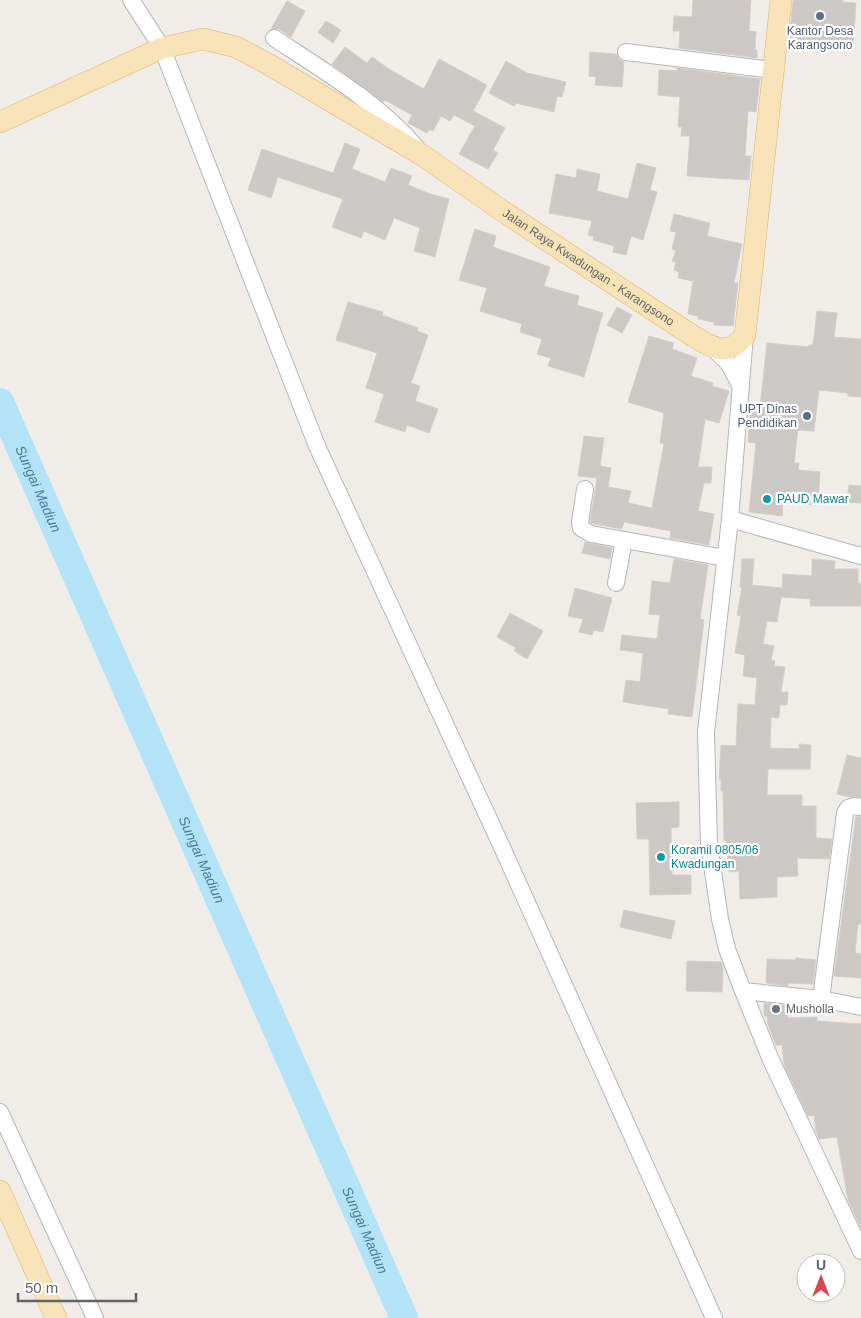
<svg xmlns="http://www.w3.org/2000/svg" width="861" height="1318" viewBox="0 0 861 1318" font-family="Arial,sans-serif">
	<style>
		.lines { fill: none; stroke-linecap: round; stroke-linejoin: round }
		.river { stroke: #b2e3f6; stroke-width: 28 }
		.building { fill: #ccc8c5; stroke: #d4cec7 }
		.minor-casing { stroke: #b3b6b9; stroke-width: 18 }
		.major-casing { stroke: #e3b16e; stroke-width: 22 }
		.minor { stroke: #fff; stroke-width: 16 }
		.major { stroke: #f7e3b7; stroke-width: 21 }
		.service-dot { fill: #5c6f8a; stroke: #fff; stroke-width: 2 }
		.culture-dot { fill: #0f9aa8; stroke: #fff; stroke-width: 2 }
		.worship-dot { fill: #6b7280; stroke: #fff; stroke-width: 2 }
		.labels { text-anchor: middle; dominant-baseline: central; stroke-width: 4.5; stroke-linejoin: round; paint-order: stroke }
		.service-label { font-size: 12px; fill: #4e5e75; stroke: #fff }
		.street-label { font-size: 12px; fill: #606467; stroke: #fff }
		.culture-label { font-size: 12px; fill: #0d838f; stroke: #fff; text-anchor: start }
		.worship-label { font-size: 12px; fill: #5b616d; stroke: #fff; text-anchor: start }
		.water-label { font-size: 14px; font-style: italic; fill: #487b97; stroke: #fff }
	</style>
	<rect width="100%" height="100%" fill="#f0ede9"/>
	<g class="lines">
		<path class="river" id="s1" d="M0 402 404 1318"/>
	</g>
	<g class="building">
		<polygon points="693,0 751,0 749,31 756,32 755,50 757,50 757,58 679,48 680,31 673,31 674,16 692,17"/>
		<polygon points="793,0 843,0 843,2 856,3 853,46 789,42"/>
		<polygon points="287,1 305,11 291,37 279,29 271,29"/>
		<polygon points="326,21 341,30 333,43 318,32"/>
		<polygon points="345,47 367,63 372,57 392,71 424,89 439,59 487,85 473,111 505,128 493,150 498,153 488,169 459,154 475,126 454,115 450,121 441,116 433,131 429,129 427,133 408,123 412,115 385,100 383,102 332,64"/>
		<polygon points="590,52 616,54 620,60 624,62 622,87 595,85 596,77 589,76"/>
		<polygon points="506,61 527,73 566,82 562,97 557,96 554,112 516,103 514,106 489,93"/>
		<polygon points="677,68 760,79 756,112 748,111 745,156 751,156 749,180 687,176 690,136 681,136 682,127 678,127 680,97 658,95 659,70 677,71"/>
		<polygon points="345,143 360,149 352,169 385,182 391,168 412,176 408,185 430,194 449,199 435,257 414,251 420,228 394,218 385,240 364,231 361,238 332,227 343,199 278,177 271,198 248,190 262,149 333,173"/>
		<polygon points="637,163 656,168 650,190 657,192 643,240 631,236 626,255 613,252 614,246 593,240 594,237 588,235 592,221 549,213 556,174 576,178 577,169 600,174 597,191 628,199"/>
		<polygon points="674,214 710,223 707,236 742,244 734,283 738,283 733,326 714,325 714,322 698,319 698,316 688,314 693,281 678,278 679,272 674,270 676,262 672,261 676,251 672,249 676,232 670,231"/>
		<polygon points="475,229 496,236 493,247 550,267 544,286 579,296 577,305 603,313 584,377 548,366 551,358 537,354 542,339 520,332 522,324 480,311 487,288 459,280"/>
		<polygon points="348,302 383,312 382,315 418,328 417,331 428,335 411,383 420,386 415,401 438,409 429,433 407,425 405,432 375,422 384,394 366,388 377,353 336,340"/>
		<polygon points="617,307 632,315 622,333 607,325"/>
		<polygon points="817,311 837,313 834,337 861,339 861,397 848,396 848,393 819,390 814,431 798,430 794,463 799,463 798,470 820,472 818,505 783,502 782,516 749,512 756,443 748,442 751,406 760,407 767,343 809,347 809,345 813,345"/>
		<polygon points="649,336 674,343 672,349 697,358 691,376 713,383 712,386 729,391 719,423 705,419 698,467 712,467 711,483 704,483 698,511 714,514 709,545 670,538 671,531 624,522 622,529 595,524 590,522 597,478 578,476 584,436 604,438 600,466 611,468 608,487 631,491 628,503 652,508 664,444 660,443 664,413 628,402"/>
		<polygon points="849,485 861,486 861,503 847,502"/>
		<polygon points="585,542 612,548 610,559 582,553"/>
		<polygon points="674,559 708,565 700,619 704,620 692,717 668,714 669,709 623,702 626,680 640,682 643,653 620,650 622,635 657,639 660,615 649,614 652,581 670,583"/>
		<polygon points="742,559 754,559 752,585 782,588 783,574 812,576 812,559 835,561 834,569 858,569 858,583 861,583 861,606 810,606 811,599 781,597 777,622 767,621 763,644 774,646 771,660 775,661 774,666 785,667 781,692 788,692 787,705 780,705 779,718 771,717 770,748 799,749 799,744 811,745 810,769 768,769 767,795 802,795 802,806 816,806 816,838 832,839 829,859 797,858 798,876 777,877 777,897 740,899 739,871 729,872 726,841 724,841 723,791 721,791 721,779 719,779 721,745 736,746 738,704 755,705 757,678 743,676 745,655 735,653 741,616 737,615 742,587 740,587"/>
		<polygon points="575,588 612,598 603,632 594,630 592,635 579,632 583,619 568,616"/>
		<polygon points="510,613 543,631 527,659 514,651 516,648 497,637"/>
		<polygon points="847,755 861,758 861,797 849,797 837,794"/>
		<polygon points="679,802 679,827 671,828 672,875 691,875 691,894 650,895 649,839 637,839 636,803"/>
		<polygon points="856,816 861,817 861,924 858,924 855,953 861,954 861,978 834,976"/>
		<polygon points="624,910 675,921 671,939 620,927"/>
		<polygon points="796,958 816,960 813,984 788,983 788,986 766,983 767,959 795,960"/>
		<polygon points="687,961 721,962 723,967 722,992 686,991"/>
		<polygon points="764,1003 788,1006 788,1018 817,1017 817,1021 861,1024 861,1228 848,1200 837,1137 819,1139 816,1131 814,1115 808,1116 784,1065 782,1045 776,1045 768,1025 767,1016 764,1016"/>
	</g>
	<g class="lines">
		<g class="minor-casing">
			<g id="minor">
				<polyline points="131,0 162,48 317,446 506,856 714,1318"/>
				<path d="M274 38C324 71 377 102 416 147"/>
				<polyline points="626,52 772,70"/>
				<polyline points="745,335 730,519 706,732 709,844 720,919 727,949 743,991 771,1060 861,1251"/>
				<polyline points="714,349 729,364 741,387"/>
				<polyline points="585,489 580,522 581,528 591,534 725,558"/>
				<polyline points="730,519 861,556"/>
				<polyline points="616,583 624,540"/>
				<polyline points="743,991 821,999 861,1007"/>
				<polyline points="821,999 845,813 848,808 855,806 861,807"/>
				<polyline points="0,1112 95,1318"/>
			</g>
		</g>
		<g class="major-casing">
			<g id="major">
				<path id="s2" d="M0 122 162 48 203 39 236 47 268 64 422 155 507 214 693 336C713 348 728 358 745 335L781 0"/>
				<polyline points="0,1191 56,1318"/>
			</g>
		</g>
		<use href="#minor" class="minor"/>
		<use href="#major" class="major"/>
	</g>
	<g class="service-dot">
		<circle cx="820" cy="16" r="5"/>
		<circle cx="807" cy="416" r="5"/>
	</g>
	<g class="culture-dot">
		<circle cx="767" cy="499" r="5"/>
		<circle cx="661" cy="857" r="5"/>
	</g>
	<circle class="worship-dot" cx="776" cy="1009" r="5"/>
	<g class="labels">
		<g class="service-label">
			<text x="820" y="31">Kantor Desa<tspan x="820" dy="14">Karangsono</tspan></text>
			<text x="797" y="409" text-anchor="end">UPT Dinas<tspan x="797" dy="14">Pendidikan</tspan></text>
		</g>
		<g class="street-label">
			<text stroke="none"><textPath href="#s2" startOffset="670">Jalan Raya Kwadungan - Karangsono</textPath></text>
		</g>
		<g class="culture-label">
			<text x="777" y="499">PAUD Mawar</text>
			<text x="671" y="850">Koramil 0805/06<tspan x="671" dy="14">Kwadungan</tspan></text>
		</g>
		<g class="worship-label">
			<text x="786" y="1009">Musholla</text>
		</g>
		<g class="water-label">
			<text stroke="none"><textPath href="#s1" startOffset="95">Sungai Madiun</textPath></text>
			<text stroke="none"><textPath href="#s1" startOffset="500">Sungai Madiun</textPath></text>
			<text stroke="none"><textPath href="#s1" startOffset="905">Sungai Madiun</textPath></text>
		</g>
	</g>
	<g transform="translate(821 1278)"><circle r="24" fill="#ffffff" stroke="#bfc1c2"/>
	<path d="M0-4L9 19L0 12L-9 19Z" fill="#d74751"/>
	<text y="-8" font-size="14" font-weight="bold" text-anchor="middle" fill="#606467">U</text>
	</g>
	<path d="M18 1293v8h118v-8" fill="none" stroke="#606467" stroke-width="2.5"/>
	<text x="25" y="1293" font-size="15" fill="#606467" stroke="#ffffff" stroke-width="4" paint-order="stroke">50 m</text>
</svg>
